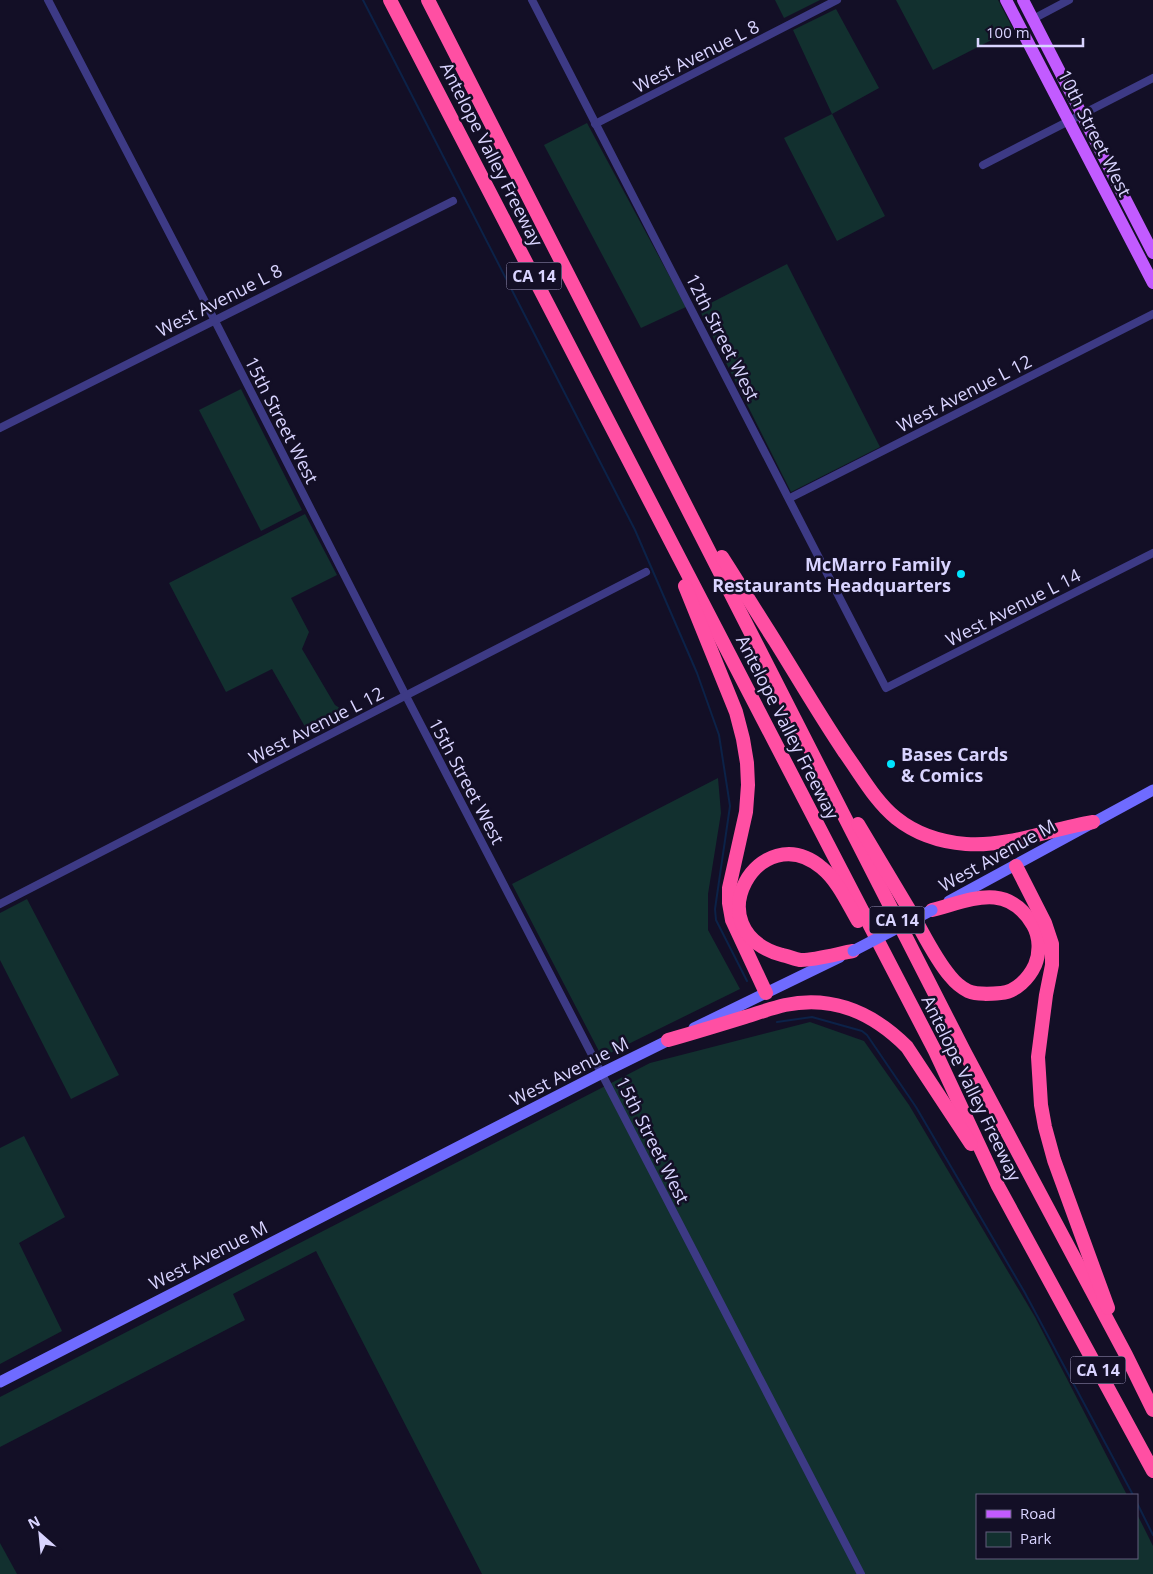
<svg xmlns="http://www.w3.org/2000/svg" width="1153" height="1574" viewBox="0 0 1153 1574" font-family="'Open Sans',sans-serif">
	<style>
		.green { fill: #12302f }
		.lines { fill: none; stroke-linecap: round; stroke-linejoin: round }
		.stream { stroke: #0c2248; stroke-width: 2 }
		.minor { stroke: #3d3a85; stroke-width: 8 }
		.secondary { stroke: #6f6bff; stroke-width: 11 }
		.primary { stroke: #c25bff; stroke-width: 12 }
		.motorway { stroke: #ff4fa3; stroke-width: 14 }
		.secondary-bridge { stroke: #6f6bff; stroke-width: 11 }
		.poi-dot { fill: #00e5ff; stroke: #130f26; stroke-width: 2 }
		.labels { text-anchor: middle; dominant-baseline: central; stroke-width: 5; stroke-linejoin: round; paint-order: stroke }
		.shield { fill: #130f26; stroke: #9e99be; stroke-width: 1 }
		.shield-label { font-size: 16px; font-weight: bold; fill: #d9d4ff }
		.street-label { font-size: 18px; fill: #d9d4ff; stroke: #130f26 }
		.poi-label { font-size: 18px; font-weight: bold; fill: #d9d4ff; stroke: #130f26; text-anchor: end }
	</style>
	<rect width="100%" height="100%" fill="#130f26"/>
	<g class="green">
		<polygon points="775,0 820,0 784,18"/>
		<polygon points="896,0 998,0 1013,29 933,70"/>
		<polygon points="836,9 879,88 832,114 885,216 837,241 784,138 832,114 793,30"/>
		<polygon points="587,123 686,307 641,328 544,145"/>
		<polygon points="787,264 880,447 791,492 699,309"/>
		<polygon points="241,389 302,510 261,531 199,410"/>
		<polygon points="305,514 337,575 291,598 309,632 302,649 335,705 346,712 308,732 272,669 226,692 169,583"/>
		<polygon points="718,778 721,813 708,894 708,930 740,989 602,1057 512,884"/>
		<polygon points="27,899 119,1075 71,1099 0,960 0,913"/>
		<polygon points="810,1022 864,1041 909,1105 1035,1317 1127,1495 977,1495 977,1558 1137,1558 1137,1514 1153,1546 1153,1574 482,1574 316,1251 233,1294 245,1320 0,1447 0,1397 650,1063"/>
		<polygon points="24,1136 65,1217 19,1243 62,1331 0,1364 0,1148"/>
		<polygon points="0,1543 17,1574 0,1574"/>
	</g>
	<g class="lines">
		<g class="stream">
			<polyline points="363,0 635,530 697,673 719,735 730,806 715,909 716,920 747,981"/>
			<polyline points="777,1022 812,1017 862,1031 867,1035 916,1107 1025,1293 1133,1495"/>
			<polyline points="1137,1503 1153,1535"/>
		</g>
		<g class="minor">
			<polyline points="48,0 214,319 406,696 861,1574"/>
			<polyline points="532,0 886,688 1153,553"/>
			<polyline points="1033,19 1069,0"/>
			<polyline points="595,124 837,0"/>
			<polyline points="983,165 1153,78"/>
			<polyline points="0,428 453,201"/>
			<polyline points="790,498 1153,314"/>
			<polyline points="0,904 646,572"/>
		</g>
		<g class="secondary">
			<polyline points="949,901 1153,790"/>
			<polyline points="694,1028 840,957"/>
			<polyline points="0,1382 602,1073 675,1037"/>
		</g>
		<g class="primary">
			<polyline points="1006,0 1153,283"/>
			<polyline points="1023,0 1153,253"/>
		</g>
		<g class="motorway">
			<polyline points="390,0 935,1051 998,1186 1153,1471"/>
			<polyline points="428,0 964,1051 1126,1355 1153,1410"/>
			<path d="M722 557C740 585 757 613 775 641 798 678 820 716 845 753 861 775 875 801 896 818 916 834 941 842 966 844 1009 847 1051 829 1093 822"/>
			<polyline points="685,586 736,712 743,739 747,763 748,785 746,812 729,888 729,903 732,920 766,993"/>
			<path d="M858 824C877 856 897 889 916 921 926 939 937 961 950 976 954 981 962 988 968 991 978 995 990 994 1001 993 1016 992 1029 978 1035 965 1040 953 1040 937 1033 925 1007 881 971 900 932 910"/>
			<polyline points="1016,866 1045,923 1052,944 1052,965 1046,995 1038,1057 1041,1105 1045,1127 1054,1160 1108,1308"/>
			<path d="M853 951C841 953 811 961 800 960 794 959 788 956 782 955 693 930 760 815 822 868 838 881 848 904 858 921"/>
			<path d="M668 1040C693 1033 719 1025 745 1017 758 1013 772 1008 785 1005 834 995 873 1013 907 1047L971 1144"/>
		</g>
		<polyline class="secondary-bridge" points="853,951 932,910"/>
	</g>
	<g class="poi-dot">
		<circle cx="961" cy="574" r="5"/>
		<circle cx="891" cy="764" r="5"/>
	</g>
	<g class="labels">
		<g class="shield">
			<rect x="506.5" y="262.5" width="55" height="27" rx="4"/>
			<rect x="869.5" y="906.5" width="55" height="27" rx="4"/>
			<rect x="1070.5" y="1356.5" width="55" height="27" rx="4"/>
		</g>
		<g class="shield-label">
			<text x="534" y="276">CA 14</text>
			<text x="897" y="920">CA 14</text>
			<text x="1098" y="1370">CA 14</text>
		</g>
		<g class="street-label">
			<text transform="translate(696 56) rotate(-27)">West Avenue L 8</text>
			<text transform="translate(1095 133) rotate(63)">10th Street West</text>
			<text transform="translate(492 154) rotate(63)">Antelope Valley Freeway</text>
			<text transform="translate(219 300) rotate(-27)">West Avenue L 8</text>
			<text transform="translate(723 337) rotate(63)">12th Street West</text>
			<text transform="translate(964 393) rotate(-27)">West Avenue L 12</text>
			<text transform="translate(282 420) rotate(63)">15th Street West</text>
			<text transform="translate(1013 607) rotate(-27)">West Avenue L 14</text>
			<text transform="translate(316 725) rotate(-27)">West Avenue L 12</text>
			<text transform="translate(788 727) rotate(63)">Antelope Valley Freeway</text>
			<text transform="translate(467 781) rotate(62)">15th Street West</text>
			<text transform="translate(997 855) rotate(-29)">West Avenue M</text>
			<text transform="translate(569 1071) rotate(-27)">West Avenue M</text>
			<text transform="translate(972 1088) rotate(64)">Antelope Valley Freeway</text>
			<text transform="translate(653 1140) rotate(63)">15th Street West</text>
			<text transform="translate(208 1255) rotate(-27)">West Avenue M</text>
		</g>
		<g class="poi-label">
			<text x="951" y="564">McMarro Family<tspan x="951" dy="21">Restaurants Headquarters</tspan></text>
			<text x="901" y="754" text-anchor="start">Bases Cards<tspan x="901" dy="21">&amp; Comics</tspan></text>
		</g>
	</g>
	<rect x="976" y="1494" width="162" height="65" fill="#130f26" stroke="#625e7d"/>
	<rect x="986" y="1510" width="25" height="8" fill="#c25bff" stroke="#625e7d"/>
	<text x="1020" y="1519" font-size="15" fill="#d9d4ff">Road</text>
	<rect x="986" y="1532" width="25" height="15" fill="#12302f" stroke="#625e7d"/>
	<text x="1020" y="1544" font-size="15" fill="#d9d4ff">Park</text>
	<g transform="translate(40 1534) rotate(333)" stroke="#130f26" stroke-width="4" paint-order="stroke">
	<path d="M0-4L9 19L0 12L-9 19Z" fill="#d9d4ff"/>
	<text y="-8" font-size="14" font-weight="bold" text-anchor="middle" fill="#d9d4ff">N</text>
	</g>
	<path d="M978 38v8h105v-8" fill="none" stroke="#d9d4ff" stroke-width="2.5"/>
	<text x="986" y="38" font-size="15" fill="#d9d4ff" stroke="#130f26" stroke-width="4" paint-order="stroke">100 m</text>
</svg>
